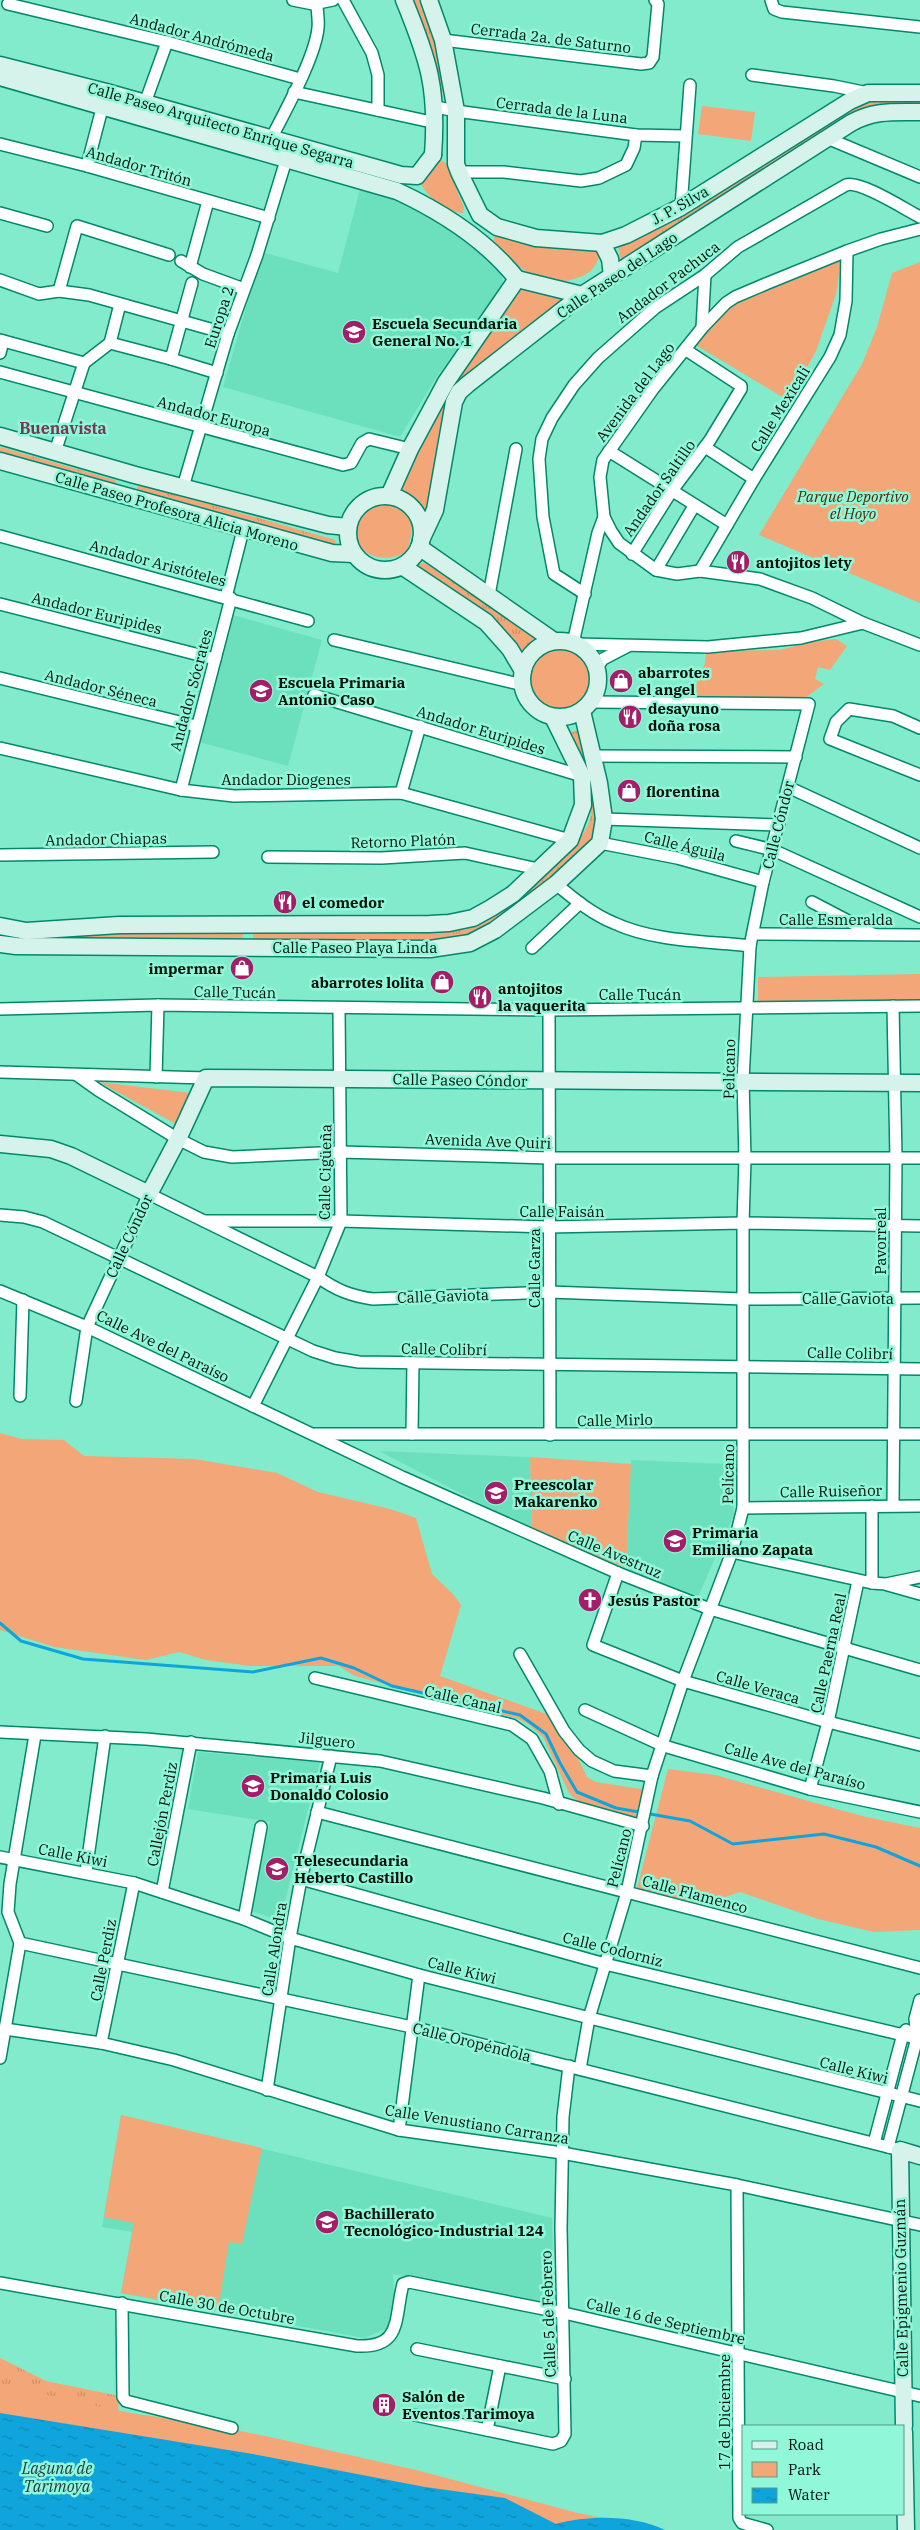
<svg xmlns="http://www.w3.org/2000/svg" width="920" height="2530" viewBox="0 0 920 2530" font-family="'IBM Plex Serif',serif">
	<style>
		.built { fill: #6ce0bd }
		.grass { fill: url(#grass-tufts) }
		.park { fill: #f3a677 }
		.water { fill: url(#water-ripples) }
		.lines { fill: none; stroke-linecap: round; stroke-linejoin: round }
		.stream { stroke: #0fa5dc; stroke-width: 3 }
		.street-casing { stroke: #00886c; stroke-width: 14 }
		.secondary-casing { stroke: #00886c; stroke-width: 19 }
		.street { stroke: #fff; stroke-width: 11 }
		.secondary { stroke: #d5f3ea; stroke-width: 16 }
		.labels { text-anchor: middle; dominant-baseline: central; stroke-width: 5; stroke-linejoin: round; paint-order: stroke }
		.street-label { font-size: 15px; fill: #00100a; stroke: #90f8d8 }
		.poi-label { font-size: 15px; font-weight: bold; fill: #00100a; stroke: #90f8d8; text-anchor: start }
		.park-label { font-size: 15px; font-style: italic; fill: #532604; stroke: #90f8d8 }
		.neighbourhood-label { font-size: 16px; font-weight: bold; fill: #793757; stroke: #90f8d8 }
		.water-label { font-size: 16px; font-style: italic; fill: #203b48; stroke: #90f8d8 }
	</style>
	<defs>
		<pattern id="grass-tufts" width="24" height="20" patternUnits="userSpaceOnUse" patternTransform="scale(1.25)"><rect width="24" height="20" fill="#f3a677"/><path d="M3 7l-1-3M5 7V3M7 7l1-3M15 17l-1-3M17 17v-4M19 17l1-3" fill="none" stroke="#cf8e66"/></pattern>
		<pattern id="water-ripples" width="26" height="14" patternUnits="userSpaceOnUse" patternTransform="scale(1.25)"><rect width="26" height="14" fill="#0fa5dc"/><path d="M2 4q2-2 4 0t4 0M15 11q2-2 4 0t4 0" fill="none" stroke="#0c85b1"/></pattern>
	</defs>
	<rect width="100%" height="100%" fill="#82ebcb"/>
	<g class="built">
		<polygon points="362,182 390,191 499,261 503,281 500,291 439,373 400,437 223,387 262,252 338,273"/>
		<polygon points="233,615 322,640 288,766 199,742"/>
		<polygon points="379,1451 530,1457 532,1530"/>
		<polygon points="631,1460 729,1464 734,1515 697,1599 626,1568"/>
		<polygon points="198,1752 320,1762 280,1921 249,1910 270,1822 188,1809"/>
		<polygon points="121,2115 552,2218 554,2304 393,2274 396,2325 364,2338 121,2293 132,2232 102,2227"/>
	</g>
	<g class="grass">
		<polygon points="412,0 419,0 444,67 449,89 441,94 435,66"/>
		<polygon points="920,96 920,106 880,106 622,265 618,246 864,102 875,97"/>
		<polygon points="0,447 115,480 117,484 116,487 0,458"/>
		<polygon points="139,484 335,540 337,548 136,492"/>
		<polygon points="425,563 542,643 536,648 523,664 417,570 418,564"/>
		<path d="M574 731H582L600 836 531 903 521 892C541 875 590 841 591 813 591 786 579 759 570 734Z"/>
		<polygon points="508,902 518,911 468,940 253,945 253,931 380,933 466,930"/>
		<polygon points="0,934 243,934 242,940 0,940"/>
		<polygon points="0,2358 46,2381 119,2396 117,2433 0,2413"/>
	</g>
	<g class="park">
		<polygon points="702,106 755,112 751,141 698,134"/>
		<path d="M439 159 446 163 464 208 463 213C446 213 429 198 421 184L423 172Z"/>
		<path d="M495 234 594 243 600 254C596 268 589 275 574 279 542 289 513 265 493 243Z"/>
		<polygon points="834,257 841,260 836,294 816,351 789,401 694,344 732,300"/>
		<polygon points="920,262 920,603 759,535 862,364 877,327 892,273"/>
		<polygon points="524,288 565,300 452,392 427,518 408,498 396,490 436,403 514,294"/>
		<path d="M382 501C415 504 416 527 406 553 352 575 336 513 382 501Z"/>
		<polygon points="836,639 847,646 830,670 818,667 815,679 824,684 804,699 690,699 705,663 706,651 780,650 811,642"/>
		<circle cx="560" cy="679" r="32"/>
		<polygon points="920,974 920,1001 758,1001 758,977"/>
		<polygon points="99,1082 191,1093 176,1124"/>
		<polygon points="0,1433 22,1439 64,1440 84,1456 195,1459 277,1473 318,1492 390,1509 416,1518 432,1574 453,1594 461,1605 440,1676 558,1718 587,1777 596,1782 647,1790 643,1815 635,1818 580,1803 569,1793 543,1737 528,1724 516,1718 355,1676 339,1666 250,1666 206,1660 179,1652 146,1660 54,1647 0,1630"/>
		<polygon points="530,1457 631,1464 626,1568 532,1530"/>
		<polygon points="668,1769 715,1775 862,1816 920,1828 920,1930 874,1932 818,1919 740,1892 699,1906 636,1892"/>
		<polygon points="121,2115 262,2148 242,2244 229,2242 218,2310 121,2293 134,2223 104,2217"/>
		<polygon points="0,2385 136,2414 203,2423 279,2439 416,2470 574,2512 658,2530 0,2530"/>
	</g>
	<path class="water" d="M0 2413 253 2454 425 2487 505 2498 556 2524C589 2515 634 2515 665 2530H0Z"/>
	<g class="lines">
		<polyline class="stream" points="0,1623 21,1641 83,1659 253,1672 321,1658 354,1668 392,1686 520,1715 546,1734 560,1763 577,1792 616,1808 690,1821 733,1844 824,1834 876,1847 920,1866"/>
		<g class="street-casing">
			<g id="street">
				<polyline points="293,0 313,4 333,0"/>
				<polyline points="343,0 372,53 378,75 378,110"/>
				<polyline points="771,0 774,9 782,12 920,27"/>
				<polyline points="8,4 167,42 300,79"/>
				<polyline points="443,40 641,64 649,63 653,57 658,4 655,0"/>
				<polyline points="752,75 834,86 868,93"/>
				<polyline points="294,92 436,123"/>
				<polyline points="145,103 167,42"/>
				<polyline points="436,107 456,111 636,135 685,136"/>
				<polyline points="827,138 920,177"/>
				<path d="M271 139C285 111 315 58 318 28 319 20 317 12 317 4"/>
				<polyline points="0,144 87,166 269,218"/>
				<polyline points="87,166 104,101"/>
				<polyline points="459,172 504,172 581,181 599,178 626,165 634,148 636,135"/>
				<polyline points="681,207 690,85"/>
				<polyline points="0,213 47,226"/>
				<polyline points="920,229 881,239 847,251 768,283 735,297 726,303 702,328 653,389 603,460 600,477 604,517 611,531 619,543 656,570 677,574 700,571 760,579 812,598 863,623 920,645"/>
				<polyline points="181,261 203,274 244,289"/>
				<polyline points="190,267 208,201"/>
				<polyline points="0,280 39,294 59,291 89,295 228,334"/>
				<polyline points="59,291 77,226 169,255"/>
				<polyline points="702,328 705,275"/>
				<polyline points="0,340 84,363"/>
				<polyline points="110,343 120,304"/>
				<polyline points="0,353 3,341"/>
				<polyline points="171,359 192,283"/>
				<polyline points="84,363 110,343 171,359 217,373"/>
				<polyline points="0,372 343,465 351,463 362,443 369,439 410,449"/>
				<polyline points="705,447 754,479"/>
				<polyline points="609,451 727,525"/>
				<polyline points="55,452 84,363"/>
				<polyline points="183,487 228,334 257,255 287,157"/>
				<polyline points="0,536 308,621"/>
				<polyline points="632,554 671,492 710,440 741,389 741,386 686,350"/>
				<polyline points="656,570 694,506"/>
				<polyline points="700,571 754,479 830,357 840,335 846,301 847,251"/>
				<path d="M585 594 554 574 543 517 539 459 542 439 552 418 574 385 598 358 655 308 705 275 738 247 846 185C860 180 906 210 920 217"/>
				<polyline points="489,595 516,449"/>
				<polyline points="226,597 243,530"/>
				<polyline points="0,604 215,659"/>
				<polyline points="334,640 523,685"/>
				<polyline points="573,643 598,533 604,517"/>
				<polyline points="576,644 708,647 801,638 863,623"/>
				<polyline points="597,667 603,659 628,646"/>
				<polyline points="0,678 196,726"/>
				<polyline points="314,695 582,776"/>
				<polyline points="920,728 893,716 849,709 836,722 830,739 920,775"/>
				<polyline points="0,748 181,790 234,796 401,793 570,840"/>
				<polyline points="592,756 796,757"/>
				<polyline points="788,787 920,848"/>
				<polyline points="181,790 231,598"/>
				<polyline points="401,793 420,726"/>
				<polyline points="604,819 779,825"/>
				<polyline points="736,841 773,850 920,917"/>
				<polyline points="600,843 677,858 763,882"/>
				<polyline points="0,855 213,852"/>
				<polyline points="268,857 382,858 465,853 538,869"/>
				<path d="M556 884C574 899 592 914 614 923 655 942 706 941 750 946"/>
				<polyline points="812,902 873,934"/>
				<polyline points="753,934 920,935"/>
				<polyline points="532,948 580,903"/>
				<polyline points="893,1006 896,1158 893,1505"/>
				<polyline points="0,1009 158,1005 549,1010 920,1006"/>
				<polyline points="549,1010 550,1435"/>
				<polyline points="0,1072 206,1078"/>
				<polyline points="77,1075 98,1090 178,1139 204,1152 232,1157 341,1152 550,1158 920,1158"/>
				<polyline points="156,1077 158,1005"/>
				<polyline points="0,1215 24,1217 43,1222 313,1351 335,1358 359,1362 920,1369"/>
				<polyline points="204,1221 341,1221 548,1227 743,1223 920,1226"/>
				<polyline points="0,1291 87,1327 402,1477 618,1573 710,1609 920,1670"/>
				<polyline points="20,1396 23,1300"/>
				<path d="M76 1401 87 1327 149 1194 318 1277C336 1290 351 1296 373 1299L549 1292 743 1299 920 1298"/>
				<polyline points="253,1406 318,1277 341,1221 339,1009"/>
				<polyline points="315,1434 920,1434"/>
				<polyline points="412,1434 413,1363"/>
				<polyline points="872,1506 872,1583"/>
				<polyline points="743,1508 920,1506"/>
				<polyline points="732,1552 872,1583 886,1584 920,1577"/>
				<polyline points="618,1573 593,1645 683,1681 828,1722 920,1745"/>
				<polyline points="888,1585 920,1594"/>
				<polyline points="520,1654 564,1731 579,1750 592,1761 614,1771 652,1776"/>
				<polyline points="315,1678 512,1725 532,1739 550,1771 559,1804"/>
				<polyline points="585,1710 664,1746 810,1789 920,1812"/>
				<polyline points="0,1732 146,1739 380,1761 543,1798 643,1826"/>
				<polyline points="810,1789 828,1722 858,1581"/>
				<polyline points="317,1812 920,1968"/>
				<polyline points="0,1857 134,1883 244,1919 290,1938 419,1975 920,2101"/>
				<polyline points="86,1872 105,1736"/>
				<polyline points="301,1879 605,1964 920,2039"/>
				<polyline points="162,1892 191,1742"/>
				<polyline points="244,1919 261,1827"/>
				<polyline points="20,1943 412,2027 900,2150"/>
				<polyline points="5,2029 101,2043 174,2060 399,2130 562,2153 737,2185 920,2225"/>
				<polyline points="101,2043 134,1883"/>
				<polyline points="0,2058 20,1943 8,1912 10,1884 35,1735"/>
				<polyline points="580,2069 589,2018 627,1892 652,1776 683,1681 732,1552 743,1508 743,1223 745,1159 743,1080 750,946 763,882 809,704 591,702"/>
				<polyline points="267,2090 290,1938 301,1879 331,1756"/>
				<polyline points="399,2130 419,1975"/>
				<polyline points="874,2143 903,2034 906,2030"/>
				<polyline points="888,2147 917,2038 915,2019 920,2000"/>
				<polyline points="737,2185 739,2518 742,2523 767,2530"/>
				<path d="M0 2283 357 2346C403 2348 394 2318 403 2284L409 2282 564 2313 920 2396"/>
				<polyline points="122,2303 123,2397 126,2401 232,2428"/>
				<polyline points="417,2349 565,2379"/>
				<polyline points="415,2415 553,2444 561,2441 565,2434 561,2228 563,2117 569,2066"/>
				<polyline points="487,2430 500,2366"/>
			</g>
		</g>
		<g class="secondary-casing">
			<g id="secondary">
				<path d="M404 0C429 61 438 89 433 155"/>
				<polyline points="429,0 443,40 456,111 456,164 459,172 480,215 497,227 536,238 602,243 626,235 681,207 850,101 868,93 920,93"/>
				<polyline points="0,65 106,92 401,175 417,176 433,155"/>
				<path d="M0 77 397 191C442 212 486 240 517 279L446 382 410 449 389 496"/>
				<polyline points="602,243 610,259 612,276"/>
				<polyline points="517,279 582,295"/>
				<polyline points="0,436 135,475 328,525 348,527"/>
				<polyline points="0,461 332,553 354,554"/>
				<circle cx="385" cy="533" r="37"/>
				<path d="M421 540 435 510 454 402 459 392 468 384 582 295 851 123C874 110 894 112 920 112"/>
				<polyline points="419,547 554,641"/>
				<polyline points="402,566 486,622 510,649 523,671"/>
				<circle cx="560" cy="679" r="38"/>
				<polyline points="0,926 26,931 119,925 430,924 449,923 473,918 491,908 513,894 570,840 583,805 582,776 553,717"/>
				<polyline points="0,944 16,946 430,949 470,943 495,930 556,884 600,843 604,819 599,783 582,711"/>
				<polyline points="0,1144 51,1149 71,1156 149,1194 178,1139 206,1078 920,1083"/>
				<polyline points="904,2426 900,2150 920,2156"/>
				<polyline points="904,2432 906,2530"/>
			</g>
		</g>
		<use href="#street" class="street"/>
		<use href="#secondary" class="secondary"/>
	</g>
	<defs>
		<g id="school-disc" transform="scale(1.25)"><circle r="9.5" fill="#a31d69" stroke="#90f8d8"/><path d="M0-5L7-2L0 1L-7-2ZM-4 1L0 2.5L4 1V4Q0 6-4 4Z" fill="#fff"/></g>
		<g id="restaurant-disc" transform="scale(1.25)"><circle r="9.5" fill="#a31d69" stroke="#90f8d8"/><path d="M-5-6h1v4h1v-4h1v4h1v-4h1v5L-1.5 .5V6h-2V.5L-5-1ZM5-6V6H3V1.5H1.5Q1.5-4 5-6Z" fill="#fff"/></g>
		<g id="shop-disc" transform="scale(1.25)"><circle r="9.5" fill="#a31d69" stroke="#90f8d8"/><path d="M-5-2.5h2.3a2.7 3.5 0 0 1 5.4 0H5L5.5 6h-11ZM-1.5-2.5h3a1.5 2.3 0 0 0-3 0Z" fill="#fff"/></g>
		<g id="church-disc" transform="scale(1.25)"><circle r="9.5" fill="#a31d69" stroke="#90f8d8"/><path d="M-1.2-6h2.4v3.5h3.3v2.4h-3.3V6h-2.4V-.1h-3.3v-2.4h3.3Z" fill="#fff"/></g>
		<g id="building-disc" transform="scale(1.25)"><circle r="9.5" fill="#a31d69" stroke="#90f8d8"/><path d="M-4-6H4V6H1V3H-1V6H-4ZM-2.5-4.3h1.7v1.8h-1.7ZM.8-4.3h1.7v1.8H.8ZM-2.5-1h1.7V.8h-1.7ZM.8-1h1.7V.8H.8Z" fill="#fff"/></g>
	</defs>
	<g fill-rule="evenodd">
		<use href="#school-disc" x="354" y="332"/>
		<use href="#restaurant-disc" x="738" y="562"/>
		<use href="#shop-disc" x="621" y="681"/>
		<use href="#school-disc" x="261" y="691"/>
		<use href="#restaurant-disc" x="630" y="717"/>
		<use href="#shop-disc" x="629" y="791"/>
		<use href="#restaurant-disc" x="285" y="902"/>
		<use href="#shop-disc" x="242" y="968"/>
		<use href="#shop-disc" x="442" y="982"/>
		<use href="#restaurant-disc" x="480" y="997"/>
		<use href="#school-disc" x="496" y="1493"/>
		<use href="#school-disc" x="675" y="1541"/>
		<use href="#church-disc" x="590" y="1600"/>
		<use href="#school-disc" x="253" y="1786"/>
		<use href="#school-disc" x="277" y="1869"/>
		<use href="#school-disc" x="327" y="2222"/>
		<use href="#building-disc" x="384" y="2405"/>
	</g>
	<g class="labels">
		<g class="street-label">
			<text transform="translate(202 37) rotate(15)">Andador Andrómeda</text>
			<text transform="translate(551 38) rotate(7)">Cerrada 2a. de Saturno</text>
			<text transform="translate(562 110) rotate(7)">Cerrada de la Luna</text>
			<text transform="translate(221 125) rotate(16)">Calle Paseo Arquitecto Enrique Segarra</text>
			<text transform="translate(139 166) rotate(16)">Andador Tritón</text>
			<text transform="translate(680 205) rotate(-29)">J. P. Silva</text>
			<text transform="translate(617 275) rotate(-34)">Calle Paseo del Lago</text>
			<text transform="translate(668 282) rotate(-37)">Andador Pachuca</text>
			<text transform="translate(219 317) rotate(-72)">Europa 2</text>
			<text transform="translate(635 392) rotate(-53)">Avenida del Lago</text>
			<text transform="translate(780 409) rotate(-58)">Calle Mexicali</text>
			<text transform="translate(214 416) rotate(15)">Andador Europa</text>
			<text transform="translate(659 488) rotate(-55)">Andador Saltillo</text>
			<text transform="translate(177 511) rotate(16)">Calle Paseo Profesora Alicia Moreno</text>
			<text transform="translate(158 563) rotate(15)">Andador Aristóteles</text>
			<text transform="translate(97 613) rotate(14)">Andador Euripides</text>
			<text transform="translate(101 688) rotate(14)">Andador Séneca</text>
			<text transform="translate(191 690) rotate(-75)">Andador Sócrates</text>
			<text transform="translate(481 730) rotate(17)">Andador Euripides</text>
			<text x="286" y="779">Andador Diogenes</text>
			<text transform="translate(778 825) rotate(-76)">Calle Cóndor</text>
			<text transform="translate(106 839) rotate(-1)">Andador Chiapas</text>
			<text transform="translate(403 841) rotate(-2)">Retorno Platón</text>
			<text transform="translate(685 846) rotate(14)">Calle Águila</text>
			<text x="836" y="919">Calle Esmeralda</text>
			<text x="355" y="947">Calle Paseo Playa Linda</text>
			<text transform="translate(235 992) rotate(1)">Calle Tucán</text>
			<text x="640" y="994">Calle Tucán</text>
			<text transform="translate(729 1069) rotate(-89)">Pelícano</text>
			<text transform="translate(460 1080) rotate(1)">Calle Paseo Cóndor</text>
			<text transform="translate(488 1141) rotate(2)">Avenida Ave Quiri</text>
			<text transform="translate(325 1172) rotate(-89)">Calle Cigüeña</text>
			<text x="562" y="1211">Calle Faisán</text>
			<text transform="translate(129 1236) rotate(-65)">Calle Cóndor</text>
			<text transform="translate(880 1241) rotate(-90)">Pavorreal</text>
			<text transform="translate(534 1268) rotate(-90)">Calle Garza</text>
			<text transform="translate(443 1296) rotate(-2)">Calle Gaviota</text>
			<text x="848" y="1298">Calle Gaviota</text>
			<text transform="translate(163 1346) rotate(26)">Calle Ave del Paraíso</text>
			<text transform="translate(444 1349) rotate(1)">Calle Colibrí</text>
			<text transform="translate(850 1353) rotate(1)">Calle Colibrí</text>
			<text transform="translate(615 1420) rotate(-1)">Calle Mirlo</text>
			<text transform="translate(728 1474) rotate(-89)">Pelícano</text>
			<text transform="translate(831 1491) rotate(-1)">Calle Ruiseñor</text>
			<text transform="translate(615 1554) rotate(23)">Calle Avestruz</text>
			<text transform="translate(828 1653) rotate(-78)">Calle Paerna Real</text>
			<text transform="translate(758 1687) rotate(16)">Calle Veraca</text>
			<text transform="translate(463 1699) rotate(13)">Calle Canal</text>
			<text transform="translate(327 1740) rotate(6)">Jilguero</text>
			<text transform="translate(795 1766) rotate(15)">Calle Ave del Paraíso</text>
			<text transform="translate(162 1814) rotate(-79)">Callejón Perdiz</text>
			<text transform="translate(73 1855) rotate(11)">Calle Kiwi</text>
			<text transform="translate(619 1858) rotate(-76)">Pelícano</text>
			<text transform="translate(695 1894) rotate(15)">Calle Flamenco</text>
			<text transform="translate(274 1949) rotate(-81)">Calle Alondra</text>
			<text transform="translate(613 1949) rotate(14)">Calle Codorniz</text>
			<text transform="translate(103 1960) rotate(-79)">Calle Perdiz</text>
			<text transform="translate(462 1970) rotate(14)">Calle Kiwi</text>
			<text transform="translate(472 2042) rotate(14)">Calle Oropéndola</text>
			<text transform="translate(854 2070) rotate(14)">Calle Kiwi</text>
			<text transform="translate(477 2124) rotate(9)">Calle Venustiano Carranza</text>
			<text transform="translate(901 2288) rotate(-91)">Calle Epigmenio Guzmán</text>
			<text transform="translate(227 2307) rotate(10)">Calle 30 de Octubre</text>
			<text transform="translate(548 2314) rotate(-92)">Calle 5 de Febrero</text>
			<text transform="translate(666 2321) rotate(13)">Calle 16 de Septiembre</text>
			<text transform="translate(724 2412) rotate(-90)">17 de Diciembre</text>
		</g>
		<g class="poi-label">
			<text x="372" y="323">Escuela Secundaria<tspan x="372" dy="17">General No. 1</tspan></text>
			<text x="756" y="562">antojitos lety</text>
			<text x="638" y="672">abarrotes<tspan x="638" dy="17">el angel</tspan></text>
			<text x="278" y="682">Escuela Primaria<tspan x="278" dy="17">Antonio Caso</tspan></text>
			<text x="648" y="708">desayuno<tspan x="648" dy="17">doña rosa</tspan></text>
			<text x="646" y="791">florentina</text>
			<text x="302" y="902">el comedor</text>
			<text x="224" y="968" text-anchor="end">impermar</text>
			<text x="424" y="982" text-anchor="end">abarrotes lolita</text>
			<text x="498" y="988">antojitos<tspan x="498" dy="17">la vaquerita</tspan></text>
			<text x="514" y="1484">Preescolar<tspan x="514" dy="17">Makarenko</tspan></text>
			<text x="692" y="1532">Primaria<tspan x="692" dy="17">Emiliano Zapata</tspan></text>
			<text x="608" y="1600">Jesús Pastor</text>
			<text x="270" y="1777">Primaria Luis<tspan x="270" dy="17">Donaldo Colosio</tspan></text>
			<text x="294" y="1860">Telesecundaria<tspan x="294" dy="17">Heberto Castillo</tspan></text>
			<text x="344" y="2213">Bachillerato<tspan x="344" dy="17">Tecnológico-Industrial 124</tspan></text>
			<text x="402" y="2396">Salón de<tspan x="402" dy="17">Eventos Tarimoya</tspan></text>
		</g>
		<g class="park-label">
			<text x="853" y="496">Parque Deportivo<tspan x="853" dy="17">el Hoyo</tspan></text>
		</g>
		<g class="neighbourhood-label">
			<text x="63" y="428">Buenavista</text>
		</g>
		<g class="water-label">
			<text x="57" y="2468">Laguna de<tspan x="57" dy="18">Tarimoya</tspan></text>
		</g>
	</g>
	<rect x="742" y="2425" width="162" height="90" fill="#90f8d8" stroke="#569b86"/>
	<rect x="752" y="2441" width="25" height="8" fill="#d5f3ea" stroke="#569b86"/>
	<text x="788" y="2450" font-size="15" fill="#00100a">Road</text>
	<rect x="752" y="2462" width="25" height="15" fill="#f3a677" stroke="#569b86"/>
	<text x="788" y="2475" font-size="15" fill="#00100a">Park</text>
	<rect x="752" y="2488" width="25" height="15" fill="url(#water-ripples)" stroke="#569b86"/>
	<text x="788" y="2500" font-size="15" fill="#00100a">Water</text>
</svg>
